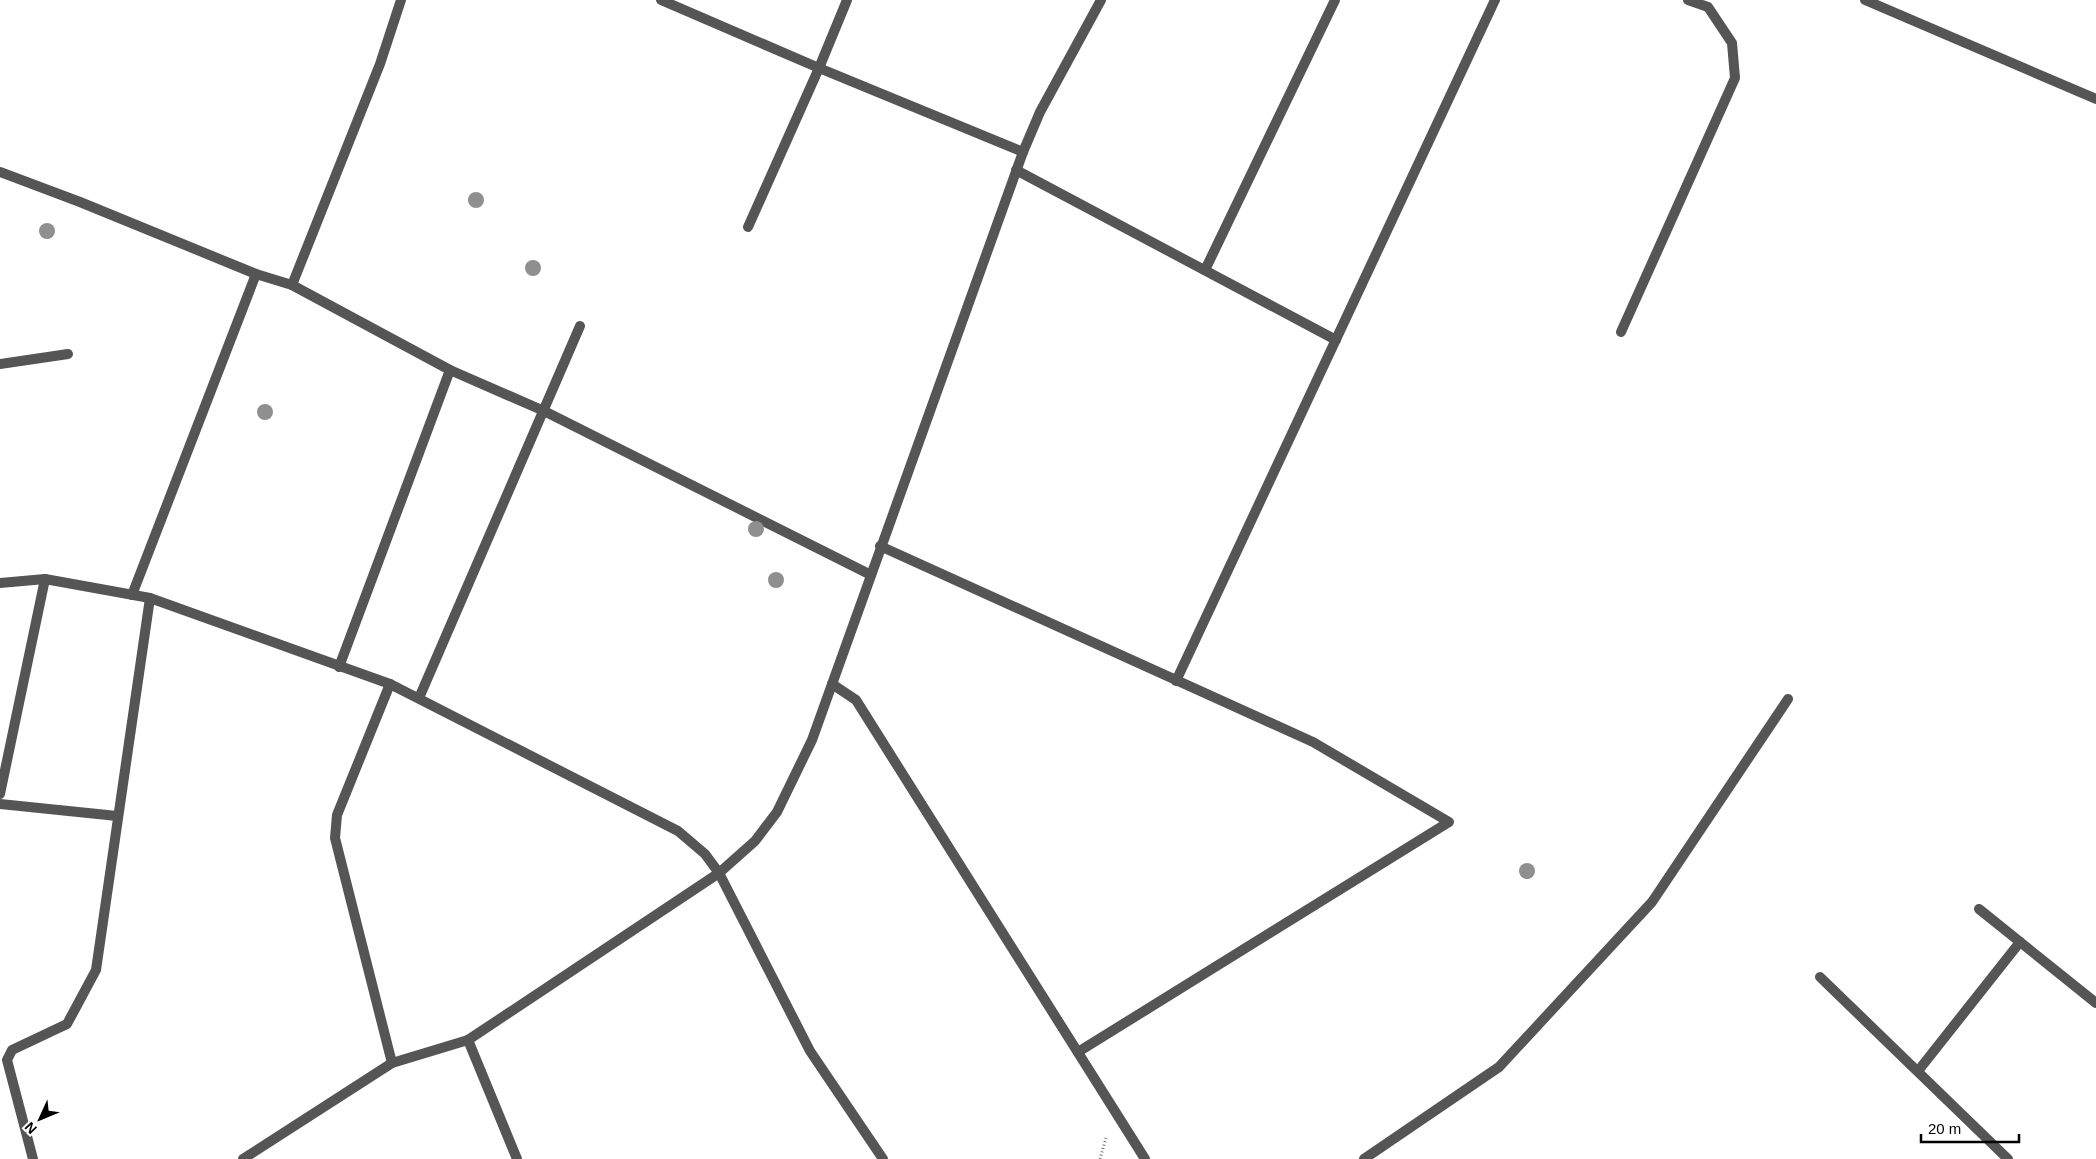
<svg xmlns="http://www.w3.org/2000/svg" width="2096" height="1159" viewBox="0 0 2096 1159" font-family="Helvetica,sans-serif">
	<style>
		.lines { fill: none; stroke-linecap: round; stroke-linejoin: round }
		.path { stroke: #777; stroke-width: 3; stroke-dasharray: 1 2.5; stroke-linecap: butt }
		.minor { stroke: #555; stroke-width: 10 }
		.tertiary { stroke: #555; stroke-width: 10 }
		.tree { fill: #8f8f8f }
	</style>
	<rect width="100%" height="100%" fill="#fff"/>
	<g class="lines">
		<polyline class="path" points="1100,1159 1106,1138"/>
		<g class="minor">
			<polyline points="661,0 819,68 1023,152"/>
			<polyline points="1016,170 1336,340"/>
			<polyline points="0,172 80,202 256,274 292,285 450,370 544,411 871,575"/>
			<polyline points="748,227 819,68 847,0"/>
			<polyline points="1205,270 1335,0"/>
			<polyline points="292,285 380,64 401,0"/>
			<polyline points="1621,332 1735,78 1732,43 1708,7 1688,0"/>
			<polyline points="0,364 68,354"/>
			<polyline points="880,546 1313,742 1449,822 1078,1052"/>
			<polyline points="0,583 45,579 150,598 390,684 678,831 705,854 719,873 810,1051 883,1159"/>
			<polyline points="132,595 256,274"/>
			<polyline points="339,667 450,370"/>
			<polyline points="1176,681 1495,0"/>
			<polyline points="390,684 337,815 335,838 392,1063"/>
			<polyline points="832,684 856,700 1145,1159"/>
			<polyline points="419,698 580,326"/>
			<polyline points="0,794 45,579"/>
			<polyline points="0,804 117,816"/>
			<polyline points="1979,909 2096,1003"/>
			<polyline points="1820,977 2008,1159"/>
			<polyline points="1918,1071 2020,942"/>
			<polyline points="33,1159 7,1060 12,1050 67,1024 96,970 150,598"/>
			<polyline points="243,1159 392,1063 468,1040"/>
			<polyline points="517,1159 468,1040 719,873 755,841 777,812 812,740 1023,152 1040,112 1101,0"/>
			<polyline points="1364,1159 1499,1067 1652,902 1788,699"/>
		</g>
		<polyline class="tertiary" points="1865,0 2096,99"/>
	</g>
	<g class="tree">
		<circle cx="476" cy="200" r="8"/>
		<circle cx="47" cy="231" r="8"/>
		<circle cx="533" cy="268" r="8"/>
		<circle cx="265" cy="412" r="8"/>
		<circle cx="756" cy="529" r="8"/>
		<circle cx="776" cy="580" r="8"/>
		<circle cx="1527" cy="871" r="8"/>
	</g>
	<g transform="translate(40 1119) rotate(226)" stroke="#ffffff" stroke-width="4" paint-order="stroke">
	<path d="M0-4L9 19L0 12L-9 19Z" fill="#000000"/>
	<text y="-8" font-size="14" font-weight="bold" text-anchor="middle" fill="#000000">N</text>
	</g>
	<path d="M1921 1134v8h98v-8" fill="none" stroke="#000000" stroke-width="2.5"/>
	<text x="1928" y="1134" font-size="15" fill="#000000" stroke="#ffffff" stroke-width="4" paint-order="stroke">20 m</text>
</svg>
